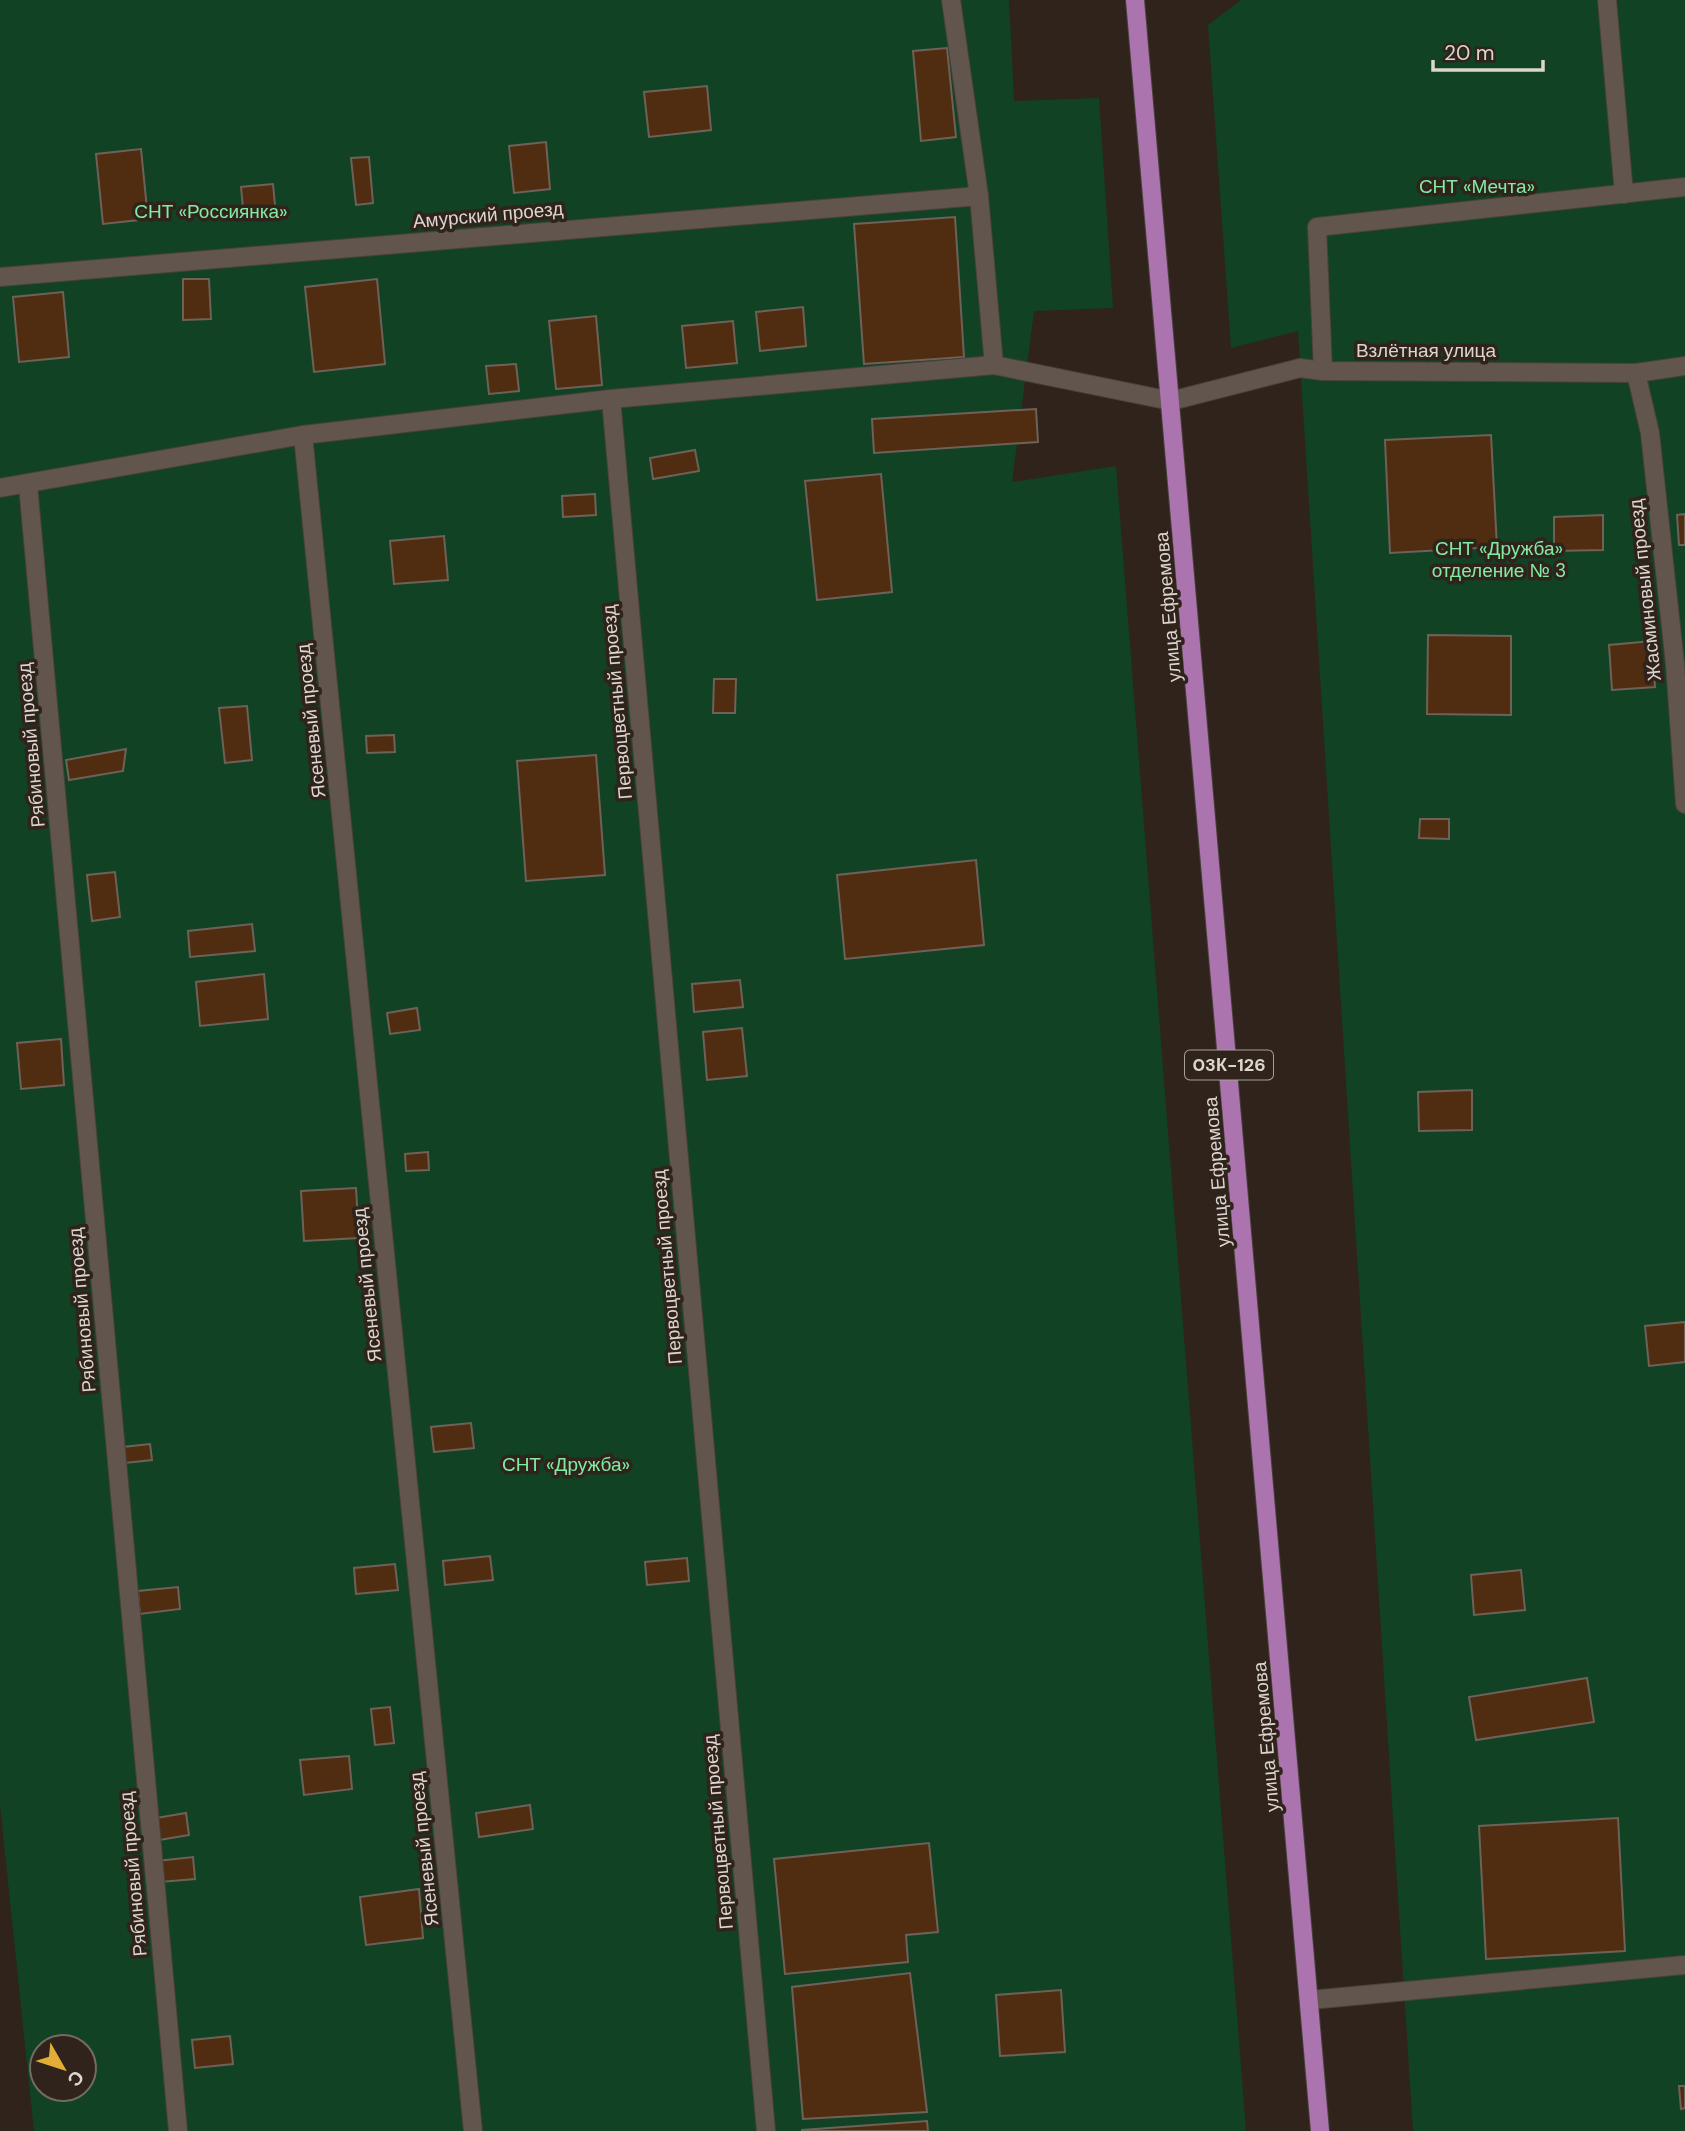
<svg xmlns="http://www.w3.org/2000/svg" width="1685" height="2131" viewBox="0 0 1685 2131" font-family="'DM Sans',sans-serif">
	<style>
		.green { fill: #124224; fill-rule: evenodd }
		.building { fill: #502c10; stroke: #6e6158; stroke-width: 2 }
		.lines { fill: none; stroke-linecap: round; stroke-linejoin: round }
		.lane-casing { stroke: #4a413b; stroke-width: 20 }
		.street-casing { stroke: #4a413b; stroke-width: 20 }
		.primary-casing { stroke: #4a413b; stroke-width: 20 }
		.lane { stroke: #62554d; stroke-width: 18 }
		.street { stroke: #62554d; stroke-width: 18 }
		.primary { stroke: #ab74ae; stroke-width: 18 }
		.labels { text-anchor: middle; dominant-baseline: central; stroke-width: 7; stroke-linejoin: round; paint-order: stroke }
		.shield { fill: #2f231c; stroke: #a8a09a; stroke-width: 2 }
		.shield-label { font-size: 18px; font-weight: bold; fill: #dcd5d0 }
		.park-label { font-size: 19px; fill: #82eba2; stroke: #2f231c }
		.street-label { font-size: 19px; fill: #dcd5d0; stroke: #2f231c }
	</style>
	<rect width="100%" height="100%" fill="#2f231c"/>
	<g class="green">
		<path d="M0 0H1009L1014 101 1099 98 1113 308 1034 311 1012 482 1116 466 1246 2131H34L0 1805ZM42 2047H84V2089H42Z"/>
		<polygon points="1241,0 1685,0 1685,2131 1413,2131 1298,331 1231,348 1208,25"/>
	</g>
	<g class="building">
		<polygon points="947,48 956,137 921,141 913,51"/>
		<polygon points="707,86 711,130 649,137 644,92"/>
		<polygon points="546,142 550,189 514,193 509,146"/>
		<polygon points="141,149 148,219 103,224 96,154"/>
		<polygon points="369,157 373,203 356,205 351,158"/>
		<polygon points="273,184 276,216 244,219 241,187"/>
		<polygon points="955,217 964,357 864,364 854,224"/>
		<polygon points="183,279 209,279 211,319 183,320"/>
		<polygon points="377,279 385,364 314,372 305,287"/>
		<polygon points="63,292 69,357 19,362 13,297"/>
		<polygon points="803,307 806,346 760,351 756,312"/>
		<polygon points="596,316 602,385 556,389 549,321"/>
		<polygon points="733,321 737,363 686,368 682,326"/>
		<polygon points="516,364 519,391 489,394 486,366"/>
		<polygon points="1036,409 1038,442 874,453 872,419"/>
		<polygon points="1491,435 1497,547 1390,553 1385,440"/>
		<polygon points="695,450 699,471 653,479 650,458"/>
		<polygon points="881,474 892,592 817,600 805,481"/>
		<polygon points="595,494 596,515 563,517 562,496"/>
		<polygon points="1685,514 1685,545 1679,545 1677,515"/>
		<polygon points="1603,515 1603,550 1554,551 1554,517"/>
		<polygon points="444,536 448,580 394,584 390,541"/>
		<polygon points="1428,635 1511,636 1511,715 1427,714"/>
		<polygon points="1652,641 1655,687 1612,690 1609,645"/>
		<polygon points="714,679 736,679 735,713 713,713"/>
		<polygon points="247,706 252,760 225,763 219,708"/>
		<polygon points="394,735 395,752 367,753 366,736"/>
		<polygon points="126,749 123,771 69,780 66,760"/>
		<polygon points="596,755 605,875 526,881 517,761"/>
		<polygon points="1420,819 1449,819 1449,839 1419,838"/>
		<polygon points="976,860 984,945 845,959 837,875"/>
		<polygon points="115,872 120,917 92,921 87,875"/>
		<polygon points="252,924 255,951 190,957 188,931"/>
		<polygon points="264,974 268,1019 200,1026 196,982"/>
		<polygon points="740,980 743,1007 694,1012 692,984"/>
		<polygon points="417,1008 420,1030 390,1034 387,1013"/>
		<polygon points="742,1028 747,1076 707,1080 703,1032"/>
		<polygon points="61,1039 64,1085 21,1089 17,1043"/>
		<polygon points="1472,1090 1472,1130 1419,1131 1418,1092"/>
		<polygon points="428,1152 429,1170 406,1171 405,1154"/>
		<polygon points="356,1188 359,1238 304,1241 301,1191"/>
		<polygon points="1685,1322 1685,1362 1649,1366 1645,1326"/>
		<polygon points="471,1423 474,1448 434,1452 431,1427"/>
		<polygon points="150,1444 152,1460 125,1463 123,1447"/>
		<polygon points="490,1556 493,1580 445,1585 443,1561"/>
		<polygon points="687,1558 689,1581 647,1585 645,1562"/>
		<polygon points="395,1564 398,1590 356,1594 354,1568"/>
		<polygon points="1521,1570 1525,1610 1474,1615 1471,1575"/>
		<polygon points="178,1587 180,1609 140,1614 138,1591"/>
		<polygon points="1587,1678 1594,1722 1476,1740 1469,1697"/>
		<polygon points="390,1707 394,1743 375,1745 371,1709"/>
		<polygon points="349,1756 352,1789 304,1795 300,1760"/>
		<polygon points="530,1805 533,1829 479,1837 476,1813"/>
		<polygon points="186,1813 189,1835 159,1840 156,1818"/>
		<polygon points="1618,1818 1625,1951 1486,1959 1479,1826"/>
		<polygon points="929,1843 938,1932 906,1935 908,1962 785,1974 774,1859"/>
		<polygon points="193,1857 195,1879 160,1882 157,1861"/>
		<polygon points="419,1889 423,1938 366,1945 360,1897"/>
		<polygon points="910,1973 927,2112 803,2119 792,1987"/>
		<polygon points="1061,1990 1065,2052 1000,2056 996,1995"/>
		<polygon points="230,2036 233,2064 195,2068 192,2040"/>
		<polygon points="1679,2086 1685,2086 1685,2108 1681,2109"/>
		<polygon points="927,2121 928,2131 802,2131 802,2130"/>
	</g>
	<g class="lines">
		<g class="lane-casing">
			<g id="lane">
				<polyline points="951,0 979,196 994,365"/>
				<polyline points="0,277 979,196"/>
				<polyline points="1323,371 1317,227 1685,187"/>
				<polyline points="611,399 766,2131"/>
				<polyline points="303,435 473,2131"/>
				<polyline points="28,485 178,2131"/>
				<polyline points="1310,2000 1685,1965"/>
			</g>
		</g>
		<g class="street-casing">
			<g id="street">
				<polyline points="1607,0 1624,194"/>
				<polyline points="1636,373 1650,433 1675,664 1685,804"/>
				<polyline points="0,488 303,435 611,399 994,365 1171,401 1300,368 1323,371 1636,373 1685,366"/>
			</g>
		</g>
		<g class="primary-casing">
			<polyline id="primary" points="1135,0 1320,2131"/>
		</g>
		<use href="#lane" class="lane"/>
		<use href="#street" class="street"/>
		<use href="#primary" class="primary"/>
	</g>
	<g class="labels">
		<rect class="shield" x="1185" y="1050.5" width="88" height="29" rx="5"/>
		<g class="shield-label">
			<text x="1229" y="1065">03К-126</text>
		</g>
		<g class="park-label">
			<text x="1477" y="186">СНТ «Мечта»</text>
			<text x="211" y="211">СНТ «Россиянка»</text>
			<text x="1499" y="548">СНТ «Дружба»<tspan x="1499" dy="22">отделение № 3</tspan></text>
			<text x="566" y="1464">СНТ «Дружба»</text>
		</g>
		<g class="street-label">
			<text transform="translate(488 215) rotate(-5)">Амурский проезд</text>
			<text x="1426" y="350">Взлётная улица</text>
			<text transform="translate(1645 590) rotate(-96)">Жасминовый проезд</text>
			<text transform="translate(1168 607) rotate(-95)">улица Ефремова</text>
			<text transform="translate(617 702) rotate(-95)">Первоцветный проезд</text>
			<text transform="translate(311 721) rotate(-96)">Ясеневый проезд</text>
			<text transform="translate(31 745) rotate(-95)">Рябиновый проезд</text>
			<text transform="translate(1217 1172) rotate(-95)">улица Ефремова</text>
			<text transform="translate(667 1267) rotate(-95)">Первоцветный проезд</text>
			<text transform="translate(367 1285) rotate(-96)">Ясеневый проезд</text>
			<text transform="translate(82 1310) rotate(-95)">Рябиновый проезд</text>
			<text transform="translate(1266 1737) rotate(-95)">улица Ефремова</text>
			<text transform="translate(718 1832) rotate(-95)">Первоцветный проезд</text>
			<text transform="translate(424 1849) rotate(-96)">Ясеневый проезд</text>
			<text transform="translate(133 1874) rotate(-95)">Рябиновый проезд</text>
		</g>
	</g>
	<g transform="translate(63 2068) rotate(129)"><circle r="33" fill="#2f231c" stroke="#746a64" stroke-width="2"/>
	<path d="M0-5L12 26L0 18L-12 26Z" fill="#e3ae35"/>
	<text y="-10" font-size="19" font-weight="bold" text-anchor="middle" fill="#dcd5d0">С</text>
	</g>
	<path d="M1433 60v10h110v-10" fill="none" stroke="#dcd5d0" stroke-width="3.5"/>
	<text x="1444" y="60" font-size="21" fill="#dcd5d0" stroke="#2f231c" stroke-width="5" paint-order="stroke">20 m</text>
</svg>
